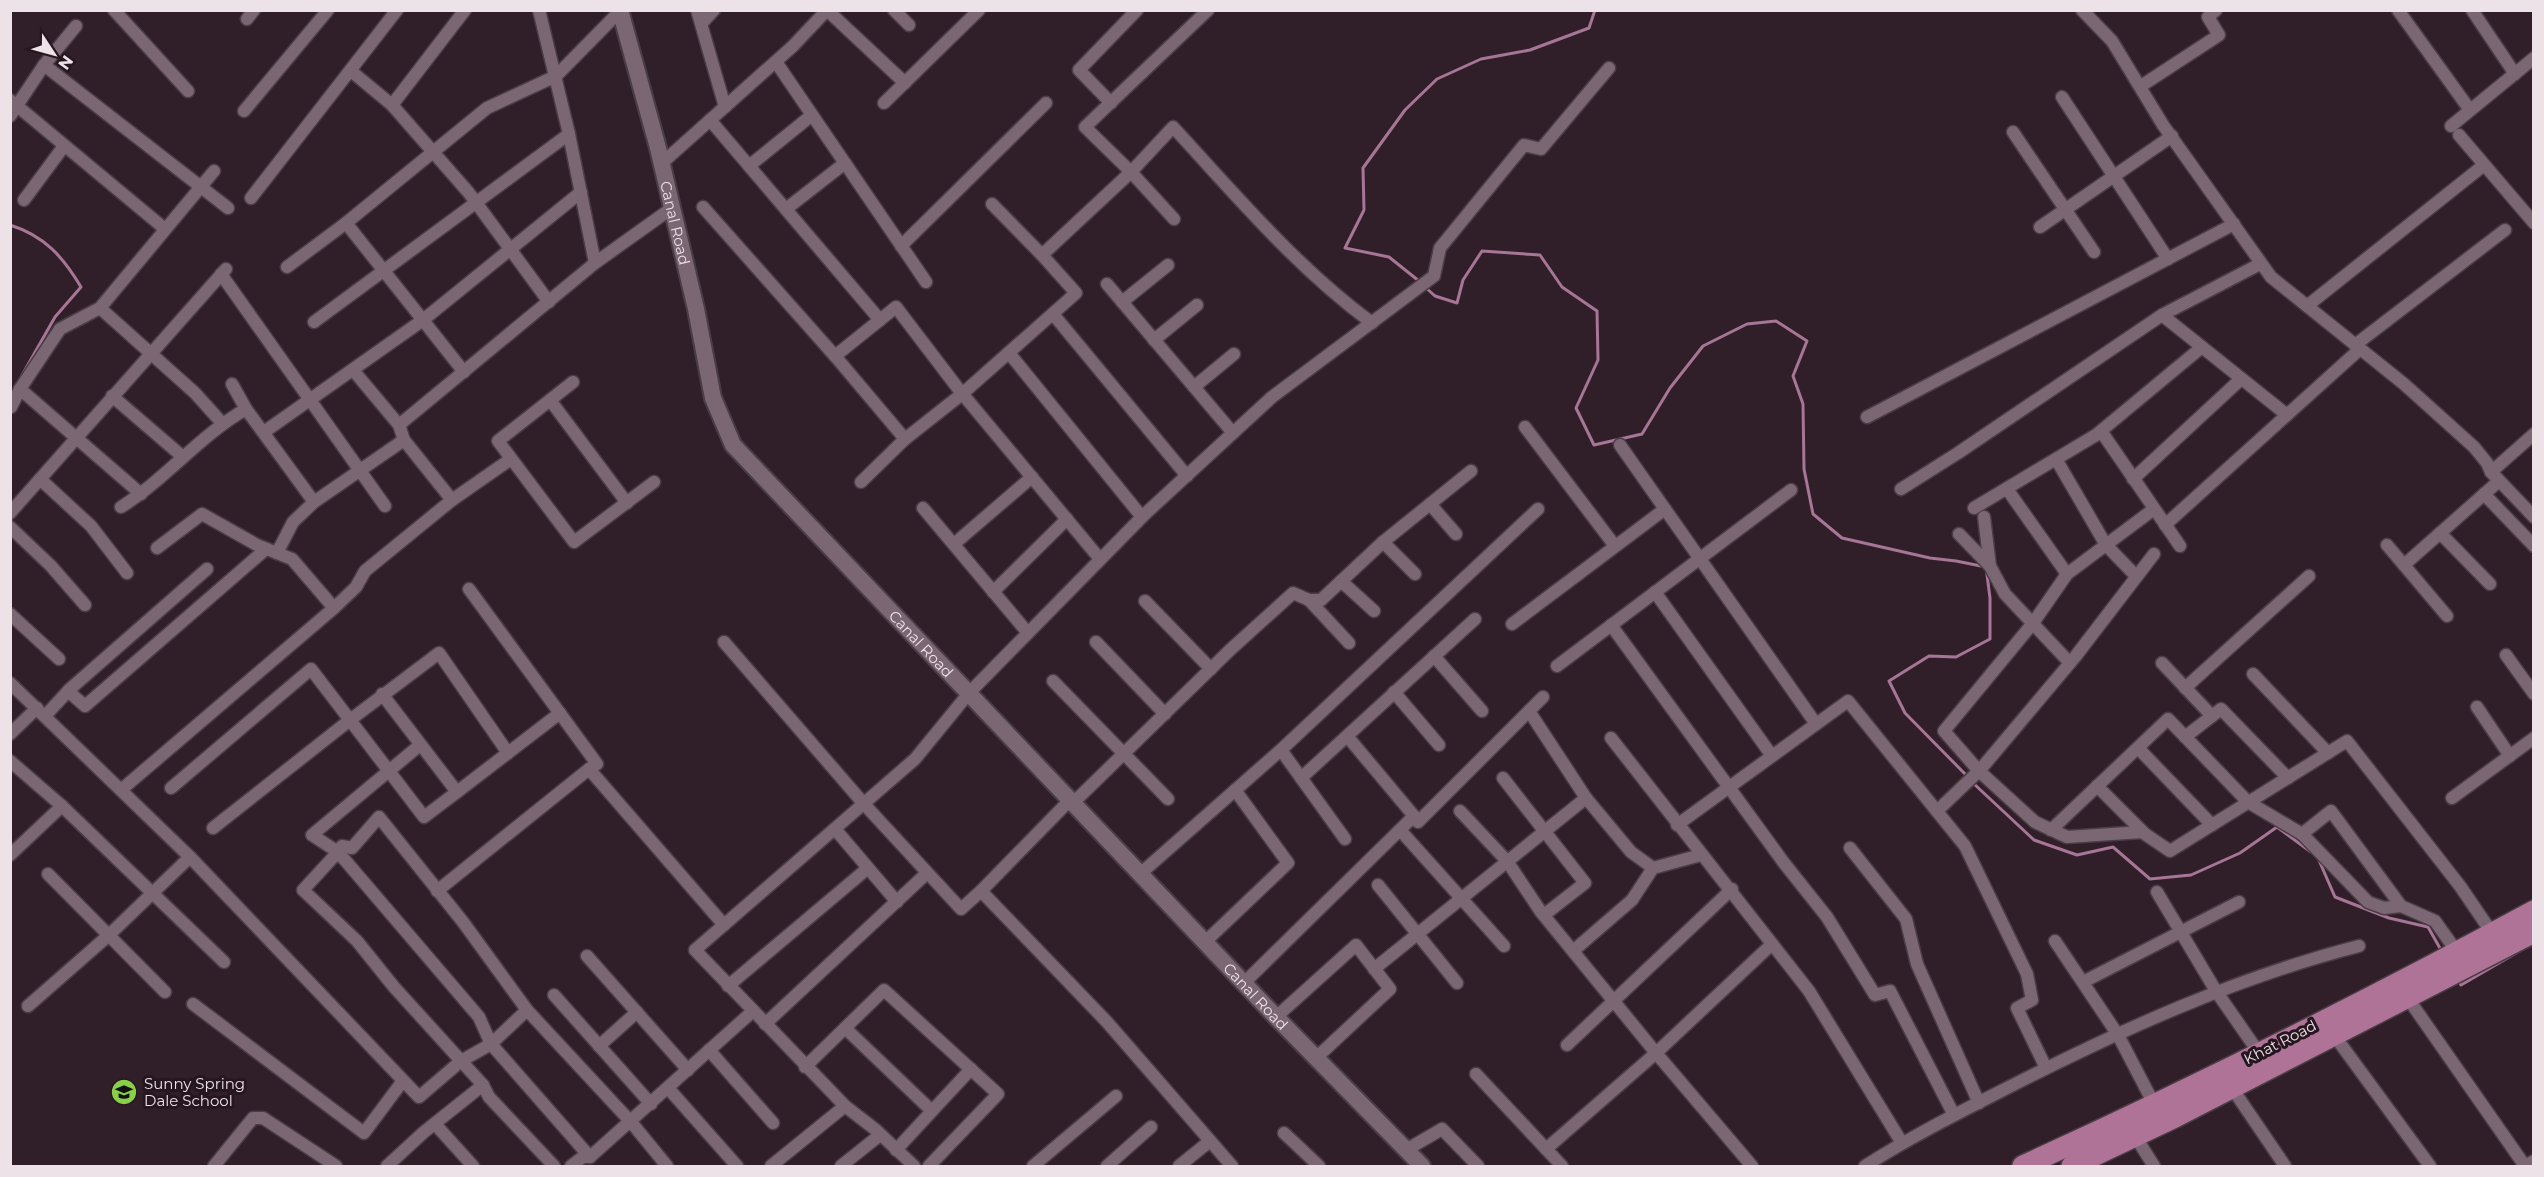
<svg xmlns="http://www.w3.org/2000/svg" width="2544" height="1177" viewBox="0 0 2544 1177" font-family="Montserrat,sans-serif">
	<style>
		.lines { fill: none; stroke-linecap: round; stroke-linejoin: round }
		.stream { stroke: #a77595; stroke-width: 3 }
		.street-casing { stroke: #4a3d45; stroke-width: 15 }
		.secondary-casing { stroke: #4a3d45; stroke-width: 20 }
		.highway-casing { stroke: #4a3d45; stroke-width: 24 }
		.street { stroke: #7b6773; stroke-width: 12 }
		.secondary { stroke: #7b6773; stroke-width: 16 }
		.highway { stroke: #b07398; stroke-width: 21 }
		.labels { text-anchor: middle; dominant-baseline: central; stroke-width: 6; stroke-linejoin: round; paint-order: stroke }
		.street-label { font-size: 15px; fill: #ede2e8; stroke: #261620 }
		.poi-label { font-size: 15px; fill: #ede2e8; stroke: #261620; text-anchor: start }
	</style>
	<rect width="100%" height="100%" fill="#301f29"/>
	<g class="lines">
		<g class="stream">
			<path d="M10 225C45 236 63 257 81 287L55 317 21 377"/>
			<polyline points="1419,281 1389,257 1345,248 1364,210 1363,168 1405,110 1437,79 1481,59 1530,50 1589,28 1595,10"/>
			<polyline points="1426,288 1435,296 1457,303 1463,280 1482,251 1540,255 1562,287 1597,311 1598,360 1576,408 1594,445 1642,434 1670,388 1703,346 1747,324 1776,321 1807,341 1793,376 1803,404 1804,469 1813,514 1842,538 1930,558 1956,561 1986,567 1990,598 1990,639 1956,657 1929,656 1889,681 1905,713 1969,778"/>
			<polyline points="1973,783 2034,840 2077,855 2113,847 2150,879 2191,875 2240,853 2277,827 2311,852"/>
			<polyline points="2318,858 2335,897 2389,918 2428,927 2441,950"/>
			<polyline points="2458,979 2461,985 2530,945"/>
		</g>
		<g class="street-casing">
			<g id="street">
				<polyline points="114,10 188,91"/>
				<polyline points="539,10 569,134 595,263"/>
				<polyline points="697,10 725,107"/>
				<polyline points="827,10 905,83"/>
				<polyline points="894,10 909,25"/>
				<path d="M1208 10 1085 127 1131 172 1173 127C1236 195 1296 267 1372 323"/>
				<polyline points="2082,10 2112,41 2163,125 2271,277 2404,384 2474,447 2487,463 2491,472 2534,517"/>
				<polyline points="2398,10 2470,110"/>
				<polyline points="2472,10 2515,74"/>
				<polyline points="247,19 254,10"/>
				<polyline points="702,23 714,10"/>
				<polyline points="776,62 926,282"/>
				<polyline points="44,65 228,208"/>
				<polyline points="351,71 392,105 469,193 549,302"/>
				<polyline points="2141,86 2219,35 2208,17 2216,10"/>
				<polyline points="2062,97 2168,259"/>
				<polyline points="10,100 165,229"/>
				<polyline points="884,103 979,10"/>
				<polyline points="1111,103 1079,70 1137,10"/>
				<polyline points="392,105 465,10"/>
				<polyline points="244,111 328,10"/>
				<polyline points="10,116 44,65 76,26"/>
				<polyline points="710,120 880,320"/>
				<polyline points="2451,126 2534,58"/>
				<polyline points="2013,132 2094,252"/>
				<polyline points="2459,135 2534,223"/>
				<polyline points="662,163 793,46 827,10"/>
				<polyline points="749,166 812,115"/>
				<polyline points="251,198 397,10"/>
				<polyline points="24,200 64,146"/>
				<polyline points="992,204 1042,255"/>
				<polyline points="703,207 835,356"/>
				<polyline points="786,209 845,163"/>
				<polyline points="346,223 464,372"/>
				<polyline points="2040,227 2172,136"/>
				<polyline points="901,246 1046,103"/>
				<polyline points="287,267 346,223 487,108 556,76 621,10"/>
				<polyline points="221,274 385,506"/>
				<polyline points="1107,284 1233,433"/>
				<polyline points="1122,302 1168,265"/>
				<polyline points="2307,306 2484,165"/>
				<polyline points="100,308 195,393 222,423"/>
				<polyline points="1053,314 1187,476"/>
				<polyline points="2162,315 2287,415"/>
				<polyline points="314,322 569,134"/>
				<polyline points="1154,340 1197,305"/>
				<polyline points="2355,345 2505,230"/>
				<polyline points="1009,353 1142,517"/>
				<polyline points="353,370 399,425 404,440 452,500"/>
				<polyline points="573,382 498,441 574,542 654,482"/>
				<polyline points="232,384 246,409 314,502"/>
				<polyline points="1194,387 1234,354"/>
				<polyline points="20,389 141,494"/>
				<polyline points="112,396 183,457"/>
				<polyline points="550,400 627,503"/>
				<polyline points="11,407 20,389 60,329 100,308 214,171"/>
				<polyline points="1867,417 2234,224"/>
				<polyline points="399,425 595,263 672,208"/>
				<polyline points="1525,427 1615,546"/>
				<polyline points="2101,431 2180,546"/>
				<polyline points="264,432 423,320 581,192"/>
				<polyline points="905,439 835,356 896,307 960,391 1100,559"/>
				<polyline points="1620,445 1816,724"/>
				<polyline points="2056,459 2106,545 2136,576"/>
				<polyline points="2491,472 2534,434"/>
				<polyline points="40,479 91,526 127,573"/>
				<polyline points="2133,479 2241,379"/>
				<polyline points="861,482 905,439 962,394 1076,293 1042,255 1131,172 1174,219"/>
				<polyline points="1901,489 1958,453 2162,315 2260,264"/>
				<polyline points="2007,489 2067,574"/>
				<polyline points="2484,494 2534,546"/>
				<polyline points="1430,504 1456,534"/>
				<path d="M121 507C166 479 199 436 246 409"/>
				<polyline points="923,508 1028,633"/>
				<polyline points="1974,508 2096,435 2202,347"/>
				<polyline points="2154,509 2067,574 2033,623 1944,731 1979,771 2035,822 2067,837 2142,832 2170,851 2347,741 2460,886 2492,933"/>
				<polyline points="10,513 226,269"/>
				<polyline points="1984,517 1990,566"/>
				<polyline points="2165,525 2360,349"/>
				<polyline points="10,527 51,566 85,605"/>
				<polyline points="2440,533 2490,584"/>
				<polyline points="1959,534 1990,566 2005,594 2070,663"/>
				<polyline points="1383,542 1415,574"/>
				<polyline points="954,544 1032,477"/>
				<polyline points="2387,545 2447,616"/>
				<polyline points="157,548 202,514 257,545 292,559 334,608"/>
				<polyline points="277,553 293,522 314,502 404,440"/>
				<polyline points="2404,565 2499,481"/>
				<polyline points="1341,581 1374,611"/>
				<polyline points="469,589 597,764 589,769"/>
				<polyline points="993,592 1067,519"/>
				<polyline points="1655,592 1772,756"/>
				<polyline points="1309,600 1349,643"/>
				<polyline points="1145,601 1211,669"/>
				<polyline points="10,614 59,659"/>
				<polyline points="1512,624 1665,509"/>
				<polyline points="1611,625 1784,863 1827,917 1875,995 1890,991 1954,1115"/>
				<polyline points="724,642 864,804 961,909 981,891"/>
				<polyline points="1096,642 1165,714"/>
				<polyline points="2506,655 2534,694"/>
				<polyline points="1434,656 1482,711"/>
				<polyline points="2162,663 2212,716"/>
				<polyline points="1557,666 1791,490"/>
				<polyline points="2253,674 2328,753"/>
				<polyline points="1053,681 1168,799"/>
				<polyline points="10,683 190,857 419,1097 461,1061 491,1044 527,1010 631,1122 667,1166"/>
				<polyline points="2185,688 2309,576"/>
				<polyline points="68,691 85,706 266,549"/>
				<polyline points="1394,692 1439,745"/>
				<polyline points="382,694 457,792 560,713"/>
				<polyline points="2477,707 2510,756"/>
				<polyline points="1529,711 1586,798 1631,852 1653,868"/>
				<polyline points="45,716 70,689 207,569"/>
				<polyline points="10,734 37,708"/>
				<polyline points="1347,736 1414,816"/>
				<polyline points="2185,737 2221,709 2288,778"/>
				<polyline points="1611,738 1809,991 1902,1143"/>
				<polyline points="420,745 312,835 338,852 342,846 352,848 379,817 463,922 527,1010"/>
				<polyline points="2138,748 2212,825"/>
				<polyline points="1281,750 1345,839"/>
				<polyline points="10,761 62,806 224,962"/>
				<polyline points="1301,778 1475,619"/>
				<polyline points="1503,778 1585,883 1544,915"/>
				<polyline points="2097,786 2144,833"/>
				<polyline points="171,788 311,669 350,720 439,653 508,753"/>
				<polyline points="121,790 334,608 356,587 365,571 452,500 511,459"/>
				<polyline points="2452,798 2534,738"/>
				<polyline points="1070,800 981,891 1107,1022 1232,1166"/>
				<polyline points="1073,803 1230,650 1293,593 1309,600 1321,600 1383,542 1471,471"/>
				<polyline points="1460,811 1507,861 1541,912 1656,1053 1752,1166"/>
				<polyline points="1937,811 1980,770 2075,657 2154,554"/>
				<polyline points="1677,825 1848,701 1965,846 2027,974 2032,1000 2017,1008 2046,1068"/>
				<polyline points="213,828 350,720 424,817 457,792"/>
				<polyline points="835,829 897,902"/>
				<polyline points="1400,830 1504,946"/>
				<polyline points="2051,830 2168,719 2248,802 2302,834 2368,902 2384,908 2401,906"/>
				<polyline points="2302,834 2331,811 2401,906 2435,921 2457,952"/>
				<polyline points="1850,848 1906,919 1917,964 1979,1103"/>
				<polyline points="10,855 62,806"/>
				<polyline points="48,874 165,992"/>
				<polyline points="1140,874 1283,748 1538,509"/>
				<polyline points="1378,885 1457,983"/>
				<polyline points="437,891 589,769 724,925"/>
				<polyline points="2157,892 2216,991 2259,1053"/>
				<polyline points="2055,941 2118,1035 2155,1106"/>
				<polyline points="1205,942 1288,863 1235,790"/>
				<polyline points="1573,951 1632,900 1653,868 1701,855"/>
				<polyline points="587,956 688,1070"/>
				<polyline points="1374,969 1586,798"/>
				<polyline points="2083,982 2239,902"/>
				<polyline points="1244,983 1414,816 1418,822 1543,697"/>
				<polyline points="728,986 868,868"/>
				<polyline points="554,995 651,1104"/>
				<polyline points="2407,997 2525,1166 2534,1161"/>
				<polyline points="193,1004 364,1133 402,1082"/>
				<polyline points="28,1006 109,935 190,857"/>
				<polyline points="1276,1017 1356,945 1390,989 1316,1058"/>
				<polyline points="765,1024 926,874"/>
				<polyline points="845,1028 884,990 998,1094 929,1166"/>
				<polyline points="2334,1035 2430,1166"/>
				<polyline points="1567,1045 1732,889"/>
				<polyline points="599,1046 637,1012"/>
				<polyline points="709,1050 773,1123"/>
				<polyline points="805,1067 845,1028 932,1111 896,1150"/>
				<polyline points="1476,1074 1562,1166"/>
				<polyline points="483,1085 394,987 357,941 303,890 338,852 479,1017 491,1044 590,1157"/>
				<polyline points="668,1088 737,1166"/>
				<polyline points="2232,1088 2285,1166"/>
				<polyline points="932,1111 971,1069"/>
				<polyline points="435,1124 473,1166"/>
				<polyline points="1284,1133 1319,1166"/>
				<polyline points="2135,1136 2154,1166"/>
				<polyline points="1546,1149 1656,1053 1772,944"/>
				<polyline points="1406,1150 1442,1129 1478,1166"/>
				<polyline points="214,1166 253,1118 263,1118 336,1166"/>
				<polyline points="387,1166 424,1132 483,1085 489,1097 554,1166"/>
				<polyline points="571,1166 583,1157 590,1157 753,1011"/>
				<polyline points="771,1166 845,1106"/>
				<polyline points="841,1166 880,1135"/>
				<polyline points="914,1166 876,1130 845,1106 695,950 915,759 969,693 1145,514 1272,397 1434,276 1440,248 1524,145 1541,149 1609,68"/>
				<polyline points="1033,1166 1116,1096"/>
				<polyline points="1107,1166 1151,1127"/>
				<polyline points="1179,1166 1210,1141"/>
				<path d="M1865 1166C1912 1136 1962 1111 2013 1085 2123 1029 2238 977 2359 946"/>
			</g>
		</g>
		<g class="secondary-casing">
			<g id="secondary">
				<path id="s1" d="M620 10 658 148 696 309 713 398 733 445 1276 1017 1422 1166"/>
			</g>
		</g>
		<g class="highway-casing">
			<g id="highway">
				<path d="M2023 1166C2196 1087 2366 1002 2534 911"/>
				<polyline points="2072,1166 2175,1117 2534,932"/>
			</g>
		</g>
		<use href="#street" class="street"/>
		<use href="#secondary" class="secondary"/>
		<use href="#highway" class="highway"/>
	</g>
	<defs>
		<g id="school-disc" transform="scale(1.35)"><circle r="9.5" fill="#89cf49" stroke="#261620"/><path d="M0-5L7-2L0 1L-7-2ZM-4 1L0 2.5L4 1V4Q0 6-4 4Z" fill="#111"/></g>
	</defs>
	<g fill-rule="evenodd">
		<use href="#school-disc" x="124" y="1092"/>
	</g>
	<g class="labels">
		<g class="street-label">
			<text stroke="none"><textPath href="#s1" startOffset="220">Canal Road</textPath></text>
			<text stroke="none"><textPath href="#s1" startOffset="724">Canal Road</textPath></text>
			<text stroke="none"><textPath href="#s1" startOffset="1210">Canal Road</textPath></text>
			<text transform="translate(2280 1042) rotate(-27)">Khat Road</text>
		</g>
		<g class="poi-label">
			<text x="144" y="1083">Sunny Spring<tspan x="144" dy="17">Dale School</tspan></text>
		</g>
	</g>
	<rect width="2544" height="1177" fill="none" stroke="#ede2e8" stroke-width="24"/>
	<g transform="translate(54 54) rotate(126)" stroke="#261620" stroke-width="4.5" paint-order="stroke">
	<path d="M0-4.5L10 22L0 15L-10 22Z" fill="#ede2e8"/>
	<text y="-9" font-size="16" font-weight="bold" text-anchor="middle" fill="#ede2e8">N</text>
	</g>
</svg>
